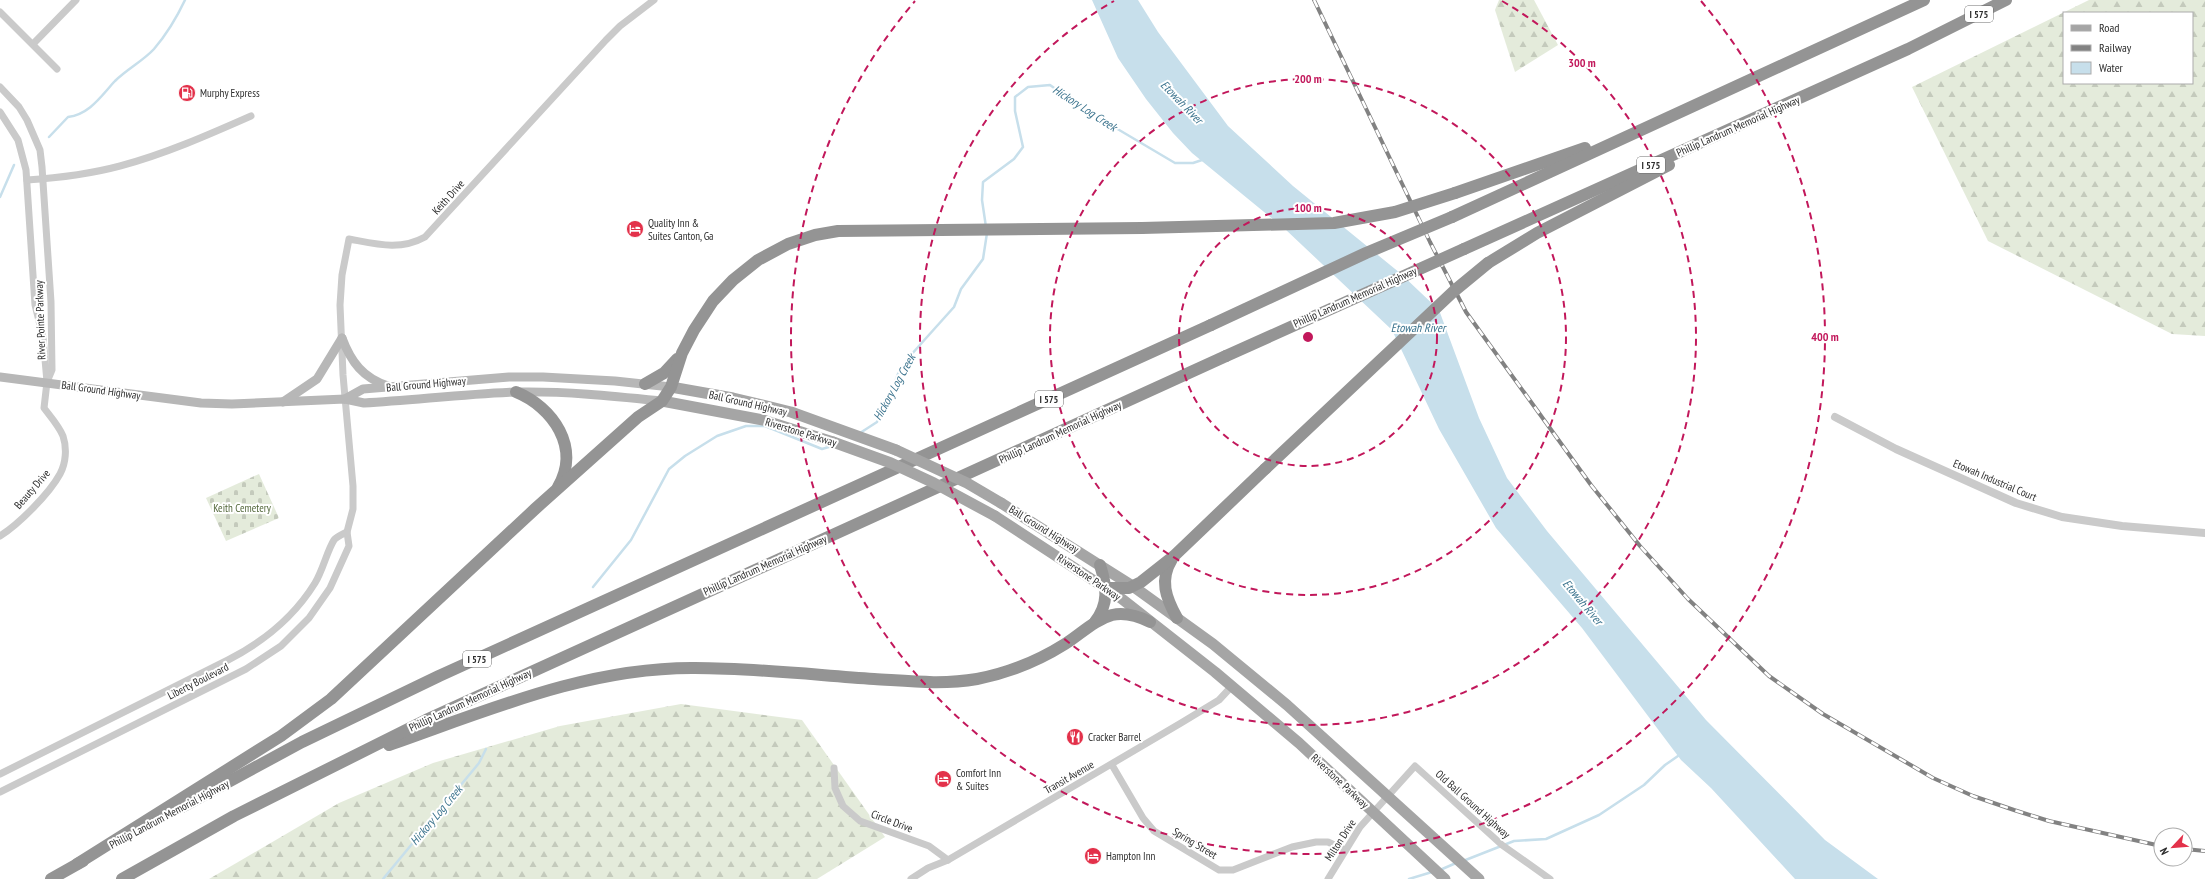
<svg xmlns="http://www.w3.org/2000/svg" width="2205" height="879" viewBox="0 0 2205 879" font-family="'PT Sans Narrow',sans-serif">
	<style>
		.forest { fill: url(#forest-firs); fill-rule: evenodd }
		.cemetery { fill: url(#cemetery-stones) }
		.water { fill: #c7dfeb }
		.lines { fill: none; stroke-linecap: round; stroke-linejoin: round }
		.stream { stroke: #c7dfeb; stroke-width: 2.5 }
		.minor { stroke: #cacaca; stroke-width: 7 }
		.tertiary { stroke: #cacaca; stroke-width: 8 }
		.secondary { stroke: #b7b7b7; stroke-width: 9 }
		.primary { stroke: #a5a5a5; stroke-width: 11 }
		.motorway { stroke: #949494; stroke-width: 12 }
		.rail-casing { stroke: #828282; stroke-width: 4 }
		.rail { stroke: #fff; stroke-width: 2.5; stroke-dasharray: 8; stroke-linecap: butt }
		.primary-bridge { stroke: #a5a5a5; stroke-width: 11 }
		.motorway-bridge { stroke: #949494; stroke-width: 12 }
		.ring { fill: none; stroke: #c2185b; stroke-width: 2; stroke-dasharray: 7 5 }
		.labels { text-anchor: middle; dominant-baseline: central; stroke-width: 4; stroke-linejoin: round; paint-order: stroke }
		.shield { fill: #fff; stroke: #6c6c6c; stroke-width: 1 }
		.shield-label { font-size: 10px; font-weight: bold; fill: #2d2d2d }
		.poi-label { font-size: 11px; fill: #2d2d2d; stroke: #fff; text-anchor: start }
		.street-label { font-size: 11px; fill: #2d2d2d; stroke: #fff }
		.park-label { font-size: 11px; fill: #53683b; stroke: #fff }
		.water-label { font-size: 12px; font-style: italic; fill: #3c748e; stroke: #fff }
		.centre { fill: #c2185b; stroke: #fff; stroke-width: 2 }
		.ring-label { font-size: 12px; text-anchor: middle; font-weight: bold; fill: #c2185b; stroke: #fff; stroke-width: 4; stroke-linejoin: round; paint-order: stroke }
	</style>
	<defs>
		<pattern id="forest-firs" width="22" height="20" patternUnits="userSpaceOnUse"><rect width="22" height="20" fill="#e4ebdb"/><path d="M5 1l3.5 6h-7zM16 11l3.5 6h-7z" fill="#c4cabc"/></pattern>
		<pattern id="cemetery-stones" width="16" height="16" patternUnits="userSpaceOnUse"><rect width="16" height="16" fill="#e4ebdb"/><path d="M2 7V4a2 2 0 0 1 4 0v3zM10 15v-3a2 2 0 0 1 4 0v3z" fill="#c4cabc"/></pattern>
	</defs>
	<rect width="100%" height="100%" fill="#fff"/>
	<g class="forest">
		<polygon points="1499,0 1534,0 1558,45 1515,72 1495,10"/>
		<path d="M2089 0H2205V336L2172 334 1988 241 1912 87ZM2064 13H2192V83H2064Z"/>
		<polygon points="681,704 802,720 885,837 817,879 209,879 339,803 433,763 560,726"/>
	</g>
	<polygon class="cemetery" points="259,474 279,518 226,541 206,498"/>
	<polygon class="water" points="1092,0 1138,0 1158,32 1228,126 1293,186 1400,273 1439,310 1479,418 1507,478 1547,531 1706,720 1825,840 1878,879 1795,879 1711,788 1681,760 1582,628 1496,528 1439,429 1392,330 1285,229 1192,153 1173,133 1146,99 1118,58"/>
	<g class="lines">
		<g class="stream">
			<path d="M49 137 68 117C90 114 101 96 115 81 127 69 143 61 154 49 166 35 177 17 185 0"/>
			<polyline points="0,197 14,165"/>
			<polyline points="986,227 982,200 983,182 1014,159 1023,147 1015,111 1015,97 1028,87 1050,85 1082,108 1175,163 1193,163 1202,160"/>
			<polyline points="860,433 877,422 888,401 898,374 910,356 954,307 961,289 983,259 987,233"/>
			<polyline points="593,587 631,540 669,469 685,456 717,436 746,426 765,426 822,449 832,446"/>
			<polyline points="1463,861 1514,841 1546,839 1599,815 1644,785 1665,765 1678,756"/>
			<polyline points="1440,870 1456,863"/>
			<polyline points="383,879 479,763 486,749"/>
			<polyline points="1409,879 1432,872"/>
		</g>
		<g class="minor">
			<polyline points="0,12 57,69"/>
			<polyline points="33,44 76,0"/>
			<path d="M0 87 19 107 27 120 40 150 42 167 51 302 52 370 47 382 44 408C50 416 59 426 63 436 67 448 66 463 60 474 49 494 19 524 0 536"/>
			<polyline points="0,112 18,140 26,170 35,305 43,337 47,382"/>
			<path d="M27 180C57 178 90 174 120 166 165 154 208 135 251 116"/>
			<polyline points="1112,765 1143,818 1154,831 1219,870 1233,870 1292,847 1316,842 1328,842 1345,850"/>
			<polyline points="834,768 835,788 843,806 860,821 929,846 948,860"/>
			<path d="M0 774 228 660C263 642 294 617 315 583 323 570 327 551 334 540 336 537 343 534 347 532"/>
			<path d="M0 792 246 669 281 646 309 618 330 588 349 546 347 532 353 509V486L343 375 340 305 342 275 349 239C376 244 400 251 425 237L606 40 620 26 654 0"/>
			<polyline points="911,879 928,868 948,860 1181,723 1219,700 1232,686"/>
			<polyline points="1328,879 1360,827 1415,766 1502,845 1550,879"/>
		</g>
		<polyline class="tertiary" points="1835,417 1896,449 2016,503 2062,517 2122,526 2205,533"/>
		<g class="secondary">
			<path d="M342 338C351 362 363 378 388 386"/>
			<path d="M0 377 201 403 232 404 345 399 364 403C415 400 465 394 516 392 565 391 613 396 662 401"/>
			<polyline points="345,399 363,389 509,377 543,377 615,381 671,387"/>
			<polyline points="283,402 317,379 342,338"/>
		</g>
		<g class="primary">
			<polyline points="671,387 733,398 791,412 896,450"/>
			<polyline points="662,401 763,420 833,442"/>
			<polyline points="1001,503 1134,587 1213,644 1287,705 1479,879"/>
			<polyline points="995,516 1122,599 1215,672 1299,743 1445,879"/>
		</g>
		<g class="motorway">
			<polyline points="1455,193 1585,148"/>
			<polyline points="1452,217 1924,0"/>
			<polyline points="1464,249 1908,49 2006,0"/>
			<polyline points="1488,263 1537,233 1669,165"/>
			<polyline points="645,384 664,373 677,359"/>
			<path d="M516 392C553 407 581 448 558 487"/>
			<path d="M1172 559C1159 580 1166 598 1177 618"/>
			<polyline points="1106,588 1129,588 1141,582 1174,556 1265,469"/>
			<path d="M1095 622C1109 604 1107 587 1100 565"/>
			<path d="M389 745C489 710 588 667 695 668 755 668 815 675 874 679 908 681 942 685 977 679 1008 673 1038 661 1065 644 1081 634 1094 620 1112 615 1126 612 1138 616 1150 622"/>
			<polyline points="182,807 302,742 439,676 1211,325"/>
			<polyline points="77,864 281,736 331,699 535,509 638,417 662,401 671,387 682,353 694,330 713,301 733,280 758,260 788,244 815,235 838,231 1142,228"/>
			<polyline points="51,879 83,861"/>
			<polyline points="122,879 234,816 426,720 1226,356"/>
		</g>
		<g class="rail-casing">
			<g id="rail">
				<polyline points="1314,0 1430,242 1466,312 1591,485 1640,546 1688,599 1769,676 1823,714 1933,778 1973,796 2014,810 2049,821 2161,846"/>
				<polyline points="2185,849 2205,851"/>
			</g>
		</g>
		<use href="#rail" class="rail"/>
		<g class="primary-bridge">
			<polyline points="833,442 891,463 934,483 995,516"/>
			<polyline points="896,450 967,483 1001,503"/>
		</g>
		<g class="motorway-bridge">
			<polyline points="1142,228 1334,223 1395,212 1455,193"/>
			<polyline points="1211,325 1366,253 1452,217"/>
			<polyline points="1226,356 1464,249"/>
			<polyline points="1265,469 1454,291 1488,263"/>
		</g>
	</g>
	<g class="ring">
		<circle cx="1308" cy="337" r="129"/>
		<circle cx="1308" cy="337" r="258"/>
		<path d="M1502 1A388 388 0 1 1 1114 1"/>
		<path d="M1701 1A517 517 0 1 1 915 1"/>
	</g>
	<defs>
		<g id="fuel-disc" transform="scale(0.9)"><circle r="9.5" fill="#e3314a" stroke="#fff"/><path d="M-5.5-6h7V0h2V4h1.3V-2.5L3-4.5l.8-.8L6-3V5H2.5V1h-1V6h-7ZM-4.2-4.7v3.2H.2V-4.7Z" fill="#fff"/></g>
		<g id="hotel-disc" transform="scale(0.9)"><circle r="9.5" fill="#e3314a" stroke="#fff"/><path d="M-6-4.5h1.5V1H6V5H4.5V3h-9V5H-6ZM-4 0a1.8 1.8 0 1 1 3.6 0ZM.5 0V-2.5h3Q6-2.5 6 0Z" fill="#fff"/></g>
		<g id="restaurant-disc" transform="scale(0.9)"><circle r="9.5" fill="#e3314a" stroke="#fff"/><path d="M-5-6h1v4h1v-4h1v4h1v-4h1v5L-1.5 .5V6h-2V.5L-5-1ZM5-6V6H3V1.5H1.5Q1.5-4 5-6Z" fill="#fff"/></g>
	</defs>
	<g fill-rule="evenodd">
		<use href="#fuel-disc" x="187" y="93"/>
		<use href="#hotel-disc" x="635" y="229"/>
		<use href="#restaurant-disc" x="1075" y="737"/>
		<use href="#hotel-disc" x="943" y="779"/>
		<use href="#hotel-disc" x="1093" y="856"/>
	</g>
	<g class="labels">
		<g class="shield">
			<rect x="1965" y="6" width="28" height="16" rx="3"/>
			<rect x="1637" y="157" width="28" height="16" rx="3"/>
			<rect x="1035" y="391" width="28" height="16" rx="3"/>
			<rect x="463" y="651" width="28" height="16" rx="3"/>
		</g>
		<g class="shield-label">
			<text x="1979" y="14">I 575</text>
			<text x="1651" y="165">I 575</text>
			<text x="1049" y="399">I 575</text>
			<text x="477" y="659">I 575</text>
		</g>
		<g class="poi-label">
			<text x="200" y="93">Murphy Express</text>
			<text x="648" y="223">Quality Inn &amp;<tspan x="648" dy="13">Suites Canton, Ga</tspan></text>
			<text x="1088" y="737">Cracker Barrel</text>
			<text x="956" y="773">Comfort Inn<tspan x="956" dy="13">&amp; Suites</tspan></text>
			<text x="1106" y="856">Hampton Inn</text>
		</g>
		<g class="street-label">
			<text transform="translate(1738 126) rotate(-24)">Phillip Landrum Memorial Highway</text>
			<text transform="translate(448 197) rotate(-48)">Keith Drive</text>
			<text transform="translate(1355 297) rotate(-24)">Phillip Landrum Memorial Highway</text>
			<text transform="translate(40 320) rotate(-92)">River Pointe Parkway</text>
			<text transform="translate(426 384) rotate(-5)">Ball Ground Highway</text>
			<text transform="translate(101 390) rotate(8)">Ball Ground Highway</text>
			<text transform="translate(748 403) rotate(13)">Ball Ground Highway</text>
			<text transform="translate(801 432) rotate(17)">Riverstone Parkway</text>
			<text transform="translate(1060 432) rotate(-25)">Phillip Landrum Memorial Highway</text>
			<text transform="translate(1995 480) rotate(23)">Etowah Industrial Court</text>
			<text transform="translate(32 489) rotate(-49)">Beauty Drive</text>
			<text transform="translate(1044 529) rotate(32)">Ball Ground Highway</text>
			<text transform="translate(765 565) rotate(-24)">Phillip Landrum Memorial Highway</text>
			<text transform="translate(1089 577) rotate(34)">Riverstone Parkway</text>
			<text transform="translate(198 681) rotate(-27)">Liberty Boulevard</text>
			<text transform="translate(470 700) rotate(-25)">Phillip Landrum Memorial Highway</text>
			<text transform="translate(1069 777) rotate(-30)">Transit Avenue</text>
			<text transform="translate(1340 781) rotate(43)">Riverstone Parkway</text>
			<text transform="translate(1473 804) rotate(42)">Old Ball Ground Highway</text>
			<text transform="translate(169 814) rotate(-28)">Phillip Landrum Memorial Highway</text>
			<text transform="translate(892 821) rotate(21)">Circle Drive</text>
			<text transform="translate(1340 840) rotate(-57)">Milton Drive</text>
			<text transform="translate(1195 843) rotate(31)">Spring Street</text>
		</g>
		<g class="park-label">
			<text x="242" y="508">Keith Cemetery</text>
		</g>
		<g class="water-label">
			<text transform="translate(1182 102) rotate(46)">Etowah River</text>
			<text transform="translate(1085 108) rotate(33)">Hickory Log Creek</text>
			<text x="1418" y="327">Etowah River</text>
			<text transform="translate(894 387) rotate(-61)">Hickory Log Creek</text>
			<text transform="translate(1583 602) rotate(50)">Etowah River</text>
			<text transform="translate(436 815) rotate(-50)">Hickory Log Creek</text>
		</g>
	</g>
	<circle cx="1308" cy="337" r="6" class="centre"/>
	<g class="ring-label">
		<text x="1582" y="67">300 m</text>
		<text x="1308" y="83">200 m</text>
		<text x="1308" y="212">100 m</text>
		<text x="1825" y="341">400 m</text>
	</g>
	<rect x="2063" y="12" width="130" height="72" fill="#ffffff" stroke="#ababab"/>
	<rect x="2071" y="25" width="20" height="6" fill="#a5a5a5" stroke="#ababab"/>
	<text x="2099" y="32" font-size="12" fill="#2d2d2d">Road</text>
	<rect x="2071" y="45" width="20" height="6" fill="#828282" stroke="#ababab"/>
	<text x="2099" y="52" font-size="12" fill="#2d2d2d">Railway</text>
	<rect x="2071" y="62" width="20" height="12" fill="#c7dfeb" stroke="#ababab"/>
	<text x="2099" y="72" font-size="12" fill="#2d2d2d">Water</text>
	<g transform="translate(2173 847) rotate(244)"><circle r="19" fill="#ffffff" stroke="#ababab"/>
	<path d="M0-3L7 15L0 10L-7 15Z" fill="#e3314a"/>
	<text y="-6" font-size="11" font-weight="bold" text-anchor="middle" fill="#2d2d2d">N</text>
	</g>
</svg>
